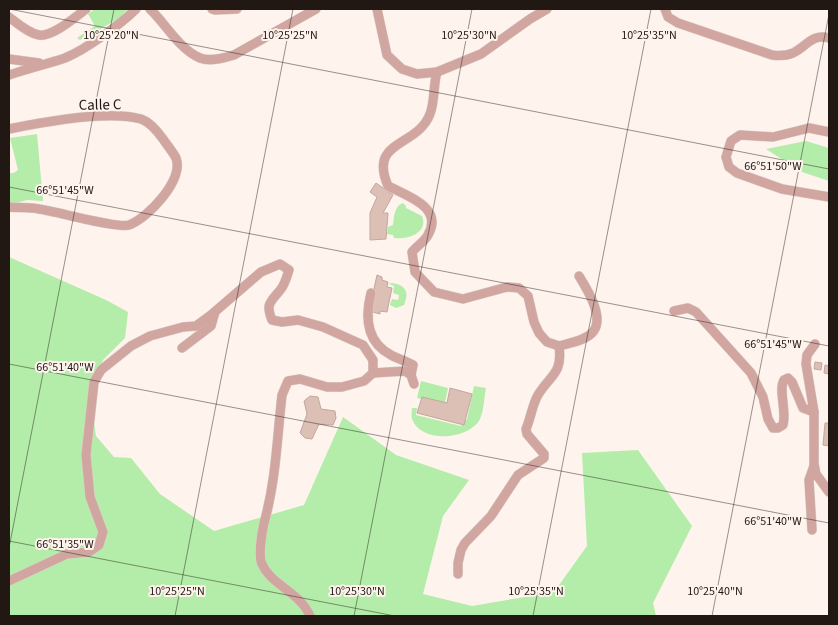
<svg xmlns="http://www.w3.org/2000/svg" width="838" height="625" viewBox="0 0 838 625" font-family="'Source Sans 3',sans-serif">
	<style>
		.green { fill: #b3eda9 }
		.building { fill: #dcc0b5; stroke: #c2a79d }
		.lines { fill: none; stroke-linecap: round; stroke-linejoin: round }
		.minor-casing { stroke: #dbd0ca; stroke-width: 10 }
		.minor { stroke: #d1a6a1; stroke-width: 9 }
		.ticks { fill: none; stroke: #211813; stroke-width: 1; stroke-opacity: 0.45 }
		.labels { text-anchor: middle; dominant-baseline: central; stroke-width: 4; stroke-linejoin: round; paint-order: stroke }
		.street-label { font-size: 15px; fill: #211813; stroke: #fef3ed }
		.ticks-label { font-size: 12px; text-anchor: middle; fill: #211813; stroke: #fef3ed; stroke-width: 4; stroke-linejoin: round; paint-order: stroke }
	</style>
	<rect width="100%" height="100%" fill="#fef3ed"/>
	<g class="green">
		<polygon points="95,9 128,9 118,19 80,40 77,38 95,26 88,14"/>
		<polygon points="37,134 43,201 27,200 9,205 9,173 14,173 18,170 10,138"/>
		<polygon points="806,141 829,148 829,181 802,172 766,149"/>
		<path d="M403 203 406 206V208L422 216C429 233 407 240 394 238L393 235 387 234 388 227 393 225C394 217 394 206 403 203Z"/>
		<polygon points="9,257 106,300 128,312 125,338 103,360 89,389 96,436 114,457 131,458 160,494 214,531 304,505 343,417 396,455 469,480 443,516 423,594 472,606 554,592 587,546 582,453 638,450 692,526 653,603 656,616 9,616"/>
		<path d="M391 283C405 284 410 292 404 305L396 308 390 305 392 299 398 300 399 295 393 293 394 286 389 284Z"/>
		<polygon points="421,381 448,388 445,403 422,397 421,399 417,398"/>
		<path d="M474 386 486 388C484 398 484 410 480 419 469 440 421 444 412 419 411 416 412 411 412 408H417L416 415 461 426 467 419Z"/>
	</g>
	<g class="building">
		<polygon points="376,183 393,195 383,213 388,213 386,239 370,240 370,213 377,197 370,192"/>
		<polygon points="377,275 382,277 382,280 388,282 387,287 392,288 387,312 380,311 380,314 369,311"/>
		<polygon points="815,362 822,363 821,370 814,369"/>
		<polygon points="825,365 829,366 829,374 824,373"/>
		<polygon points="450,388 472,394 464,425 417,413 422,397 447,403"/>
		<polygon points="310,396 318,397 321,409 335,411 336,418 333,425 319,424 312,439 305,438 300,433 307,414 304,401"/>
		<polygon points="825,423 829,423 829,446 823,445"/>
	</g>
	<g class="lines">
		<g class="minor-casing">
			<g id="minor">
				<path d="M150 9C165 23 180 50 200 58 210 62 224 58 234 55L316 9"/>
				<polyline points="212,9 215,10 237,9"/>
				<polyline points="377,9 387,55 402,69 417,74 437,72 481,54 530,19 547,9"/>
				<path d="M665 9 668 17 678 23 772 55C779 56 786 56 793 53 806 47 812 33 829 38"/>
				<path d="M9 17C17 23 28 33 39 35 53 37 75 17 86 9"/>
				<polyline points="9,59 39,63"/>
				<path d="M437 72C433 86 435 101 430 114 417 148 368 139 388 186 407 196 444 207 428 235 424 242 417 246 412 252L415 272 434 292 463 299 507 287 519 288 528 296 534 322 539 333 547 342 559 346C563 374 550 375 538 395 532 405 531 418 526 429L527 434 544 454V458L518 475 491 516 465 543 461 550 458 563V574"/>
				<path d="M9 75C27 69 47 64 65 58 85 50 121 24 136 9"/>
				<path d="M9 129C43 122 108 110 141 119 150 122 158 132 163 139 167 145 173 152 176 158 184 180 148 218 129 225 118 229 55 211 39 209 29 207 19 208 9 207"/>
				<polyline points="829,132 809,128 773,137 740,135 731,141 726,157 729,167 737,173 782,189 829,197"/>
				<path d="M371 293C365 317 366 342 391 355 398 359 406 361 413 365L411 375"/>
				<path d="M674 311 688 308 696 312 751 373 763 397 768 419 773 428H778L783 425C787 411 778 390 784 380L788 378 792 382 803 408 814 412"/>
				<polyline points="815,344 807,355 806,364 814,412 814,464 816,474 829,492"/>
				<path d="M559 346C569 343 584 341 592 333 606 319 587 289 579 276"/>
				<polyline points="182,348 211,326 215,312"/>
				<polyline points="373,373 405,371 411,375 414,384"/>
				<polyline points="812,530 809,480 814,466"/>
				<path d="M9 581 67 554 89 552 99 545 103 532 90 497 86 455 94 382 101 370 131 346 150 336 183 327 196 326 211 315 261 272 280 264 289 270C287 276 285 284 281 289 271 302 265 303 272 320L282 322 298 320 323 327 363 345 373 360V373L364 381 342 387H327L300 379 288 381 282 395C277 438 276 481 264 523 262 532 258 556 262 564 271 585 300 592 310 616"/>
			</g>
		</g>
		<use href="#minor" class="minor"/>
	</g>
	<path class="ticks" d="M9 9 829 169M9 187 829 346M9 364 829 523M9 541 395 616M9 548 114 9M175 616 293 9M354 616 472 9M533 616 651 9M712 616 829 14"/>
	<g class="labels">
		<g class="street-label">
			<text transform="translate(100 105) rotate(-1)">Calle C</text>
		</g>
	</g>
	<g class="ticks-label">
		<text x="111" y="39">10°25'20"N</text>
		<text x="290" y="39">10°25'25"N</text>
		<text x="469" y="39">10°25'30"N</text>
		<text x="649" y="39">10°25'35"N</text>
		<text x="773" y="170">66°51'50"W</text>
		<text x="65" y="194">66°51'45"W</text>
		<text x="773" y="348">66°51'45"W</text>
		<text x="65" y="371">66°51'40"W</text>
		<text x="773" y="525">66°51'40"W</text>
		<text x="65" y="548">66°51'35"W</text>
		<text x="177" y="595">10°25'25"N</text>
		<text x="357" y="595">10°25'30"N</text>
		<text x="536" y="595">10°25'35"N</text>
		<text x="715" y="595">10°25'40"N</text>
	</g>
	<rect width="838" height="625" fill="none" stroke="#211813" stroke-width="20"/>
</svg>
